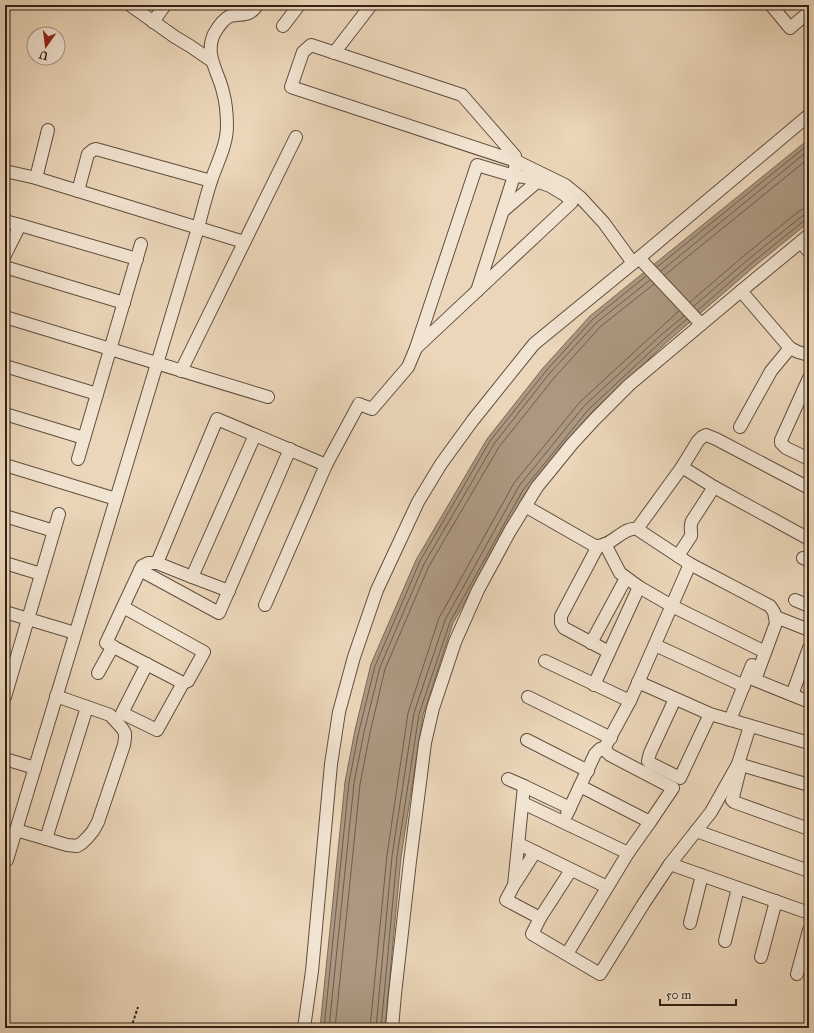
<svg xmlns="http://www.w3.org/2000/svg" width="814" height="1033" viewBox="0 0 814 1033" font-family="'IM FELL Great Primer',serif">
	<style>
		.water { fill: #ac9881; stroke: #7b6856 }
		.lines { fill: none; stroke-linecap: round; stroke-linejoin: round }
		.shore { stroke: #6e5c4b; stroke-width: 1 }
		.minor-casing { stroke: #604e3e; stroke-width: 14 }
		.path { stroke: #312115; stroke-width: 2; stroke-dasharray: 3 2; stroke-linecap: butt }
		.minor { stroke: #f2e4d2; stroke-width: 12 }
	</style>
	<rect width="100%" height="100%" fill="#ebd6b9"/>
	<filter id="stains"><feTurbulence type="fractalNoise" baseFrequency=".005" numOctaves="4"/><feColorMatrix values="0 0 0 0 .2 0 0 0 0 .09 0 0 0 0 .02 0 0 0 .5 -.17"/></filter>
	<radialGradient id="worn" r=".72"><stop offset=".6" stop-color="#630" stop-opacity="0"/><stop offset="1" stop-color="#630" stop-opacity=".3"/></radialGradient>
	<polygon class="water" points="809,139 809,222 756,265 667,342 591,413 526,492 453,623 423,715 401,857 385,1028 320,1028 345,782 355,730 371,664 416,560 487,439 543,368 590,316"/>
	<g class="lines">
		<g class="shore">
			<polyline points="657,267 809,144"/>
			<polyline points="661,271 809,150"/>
			<polyline points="665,275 809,158"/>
			<polyline points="690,302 746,254 798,212 803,209 809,208"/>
			<polyline points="694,306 750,258 802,216 806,214 809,214"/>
			<polyline points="698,310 753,262 805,220 809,219"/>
			<polyline points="324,1028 349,782 359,731 375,666 420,561 490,441 546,371 593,319 646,276"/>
			<polyline points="329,1028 354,783 364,732 380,667 424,564 494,444 549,374 596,323 650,280"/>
			<polyline points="335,1028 360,784 370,733 385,669 429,566 499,447 554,378 600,327 654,284"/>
			<polyline points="370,1028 387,855 408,713 439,618 514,483 580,402 657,331 679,311"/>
			<polyline points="376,1028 392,856 414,713 445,620 519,486 584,406 661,335 684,316"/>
			<polyline points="381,1028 397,856 419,714 450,622 523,490 588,410 664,339 687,319"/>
		</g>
		<g class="minor-casing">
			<g id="minor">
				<polyline points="130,5 175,37 190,46 212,61"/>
				<polyline points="771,5 790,28 809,12"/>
				<polyline points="153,22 165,5"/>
				<polyline points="283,26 299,5"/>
				<polyline points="334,53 371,5"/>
				<polygon points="477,165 514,176 525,177 550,186 565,195 572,202 416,348"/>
				<polyline points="5,171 36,178 244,242"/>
				<polyline points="36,178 48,130"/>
				<polyline points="78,191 88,154 93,150 96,149 211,181"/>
				<polyline points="503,211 537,182"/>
				<polyline points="5,221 20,225 137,259"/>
				<polyline points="801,242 809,252"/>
				<polyline points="5,255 20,225"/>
				<polyline points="639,258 701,324"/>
				<polyline points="5,267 124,303"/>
				<polyline points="477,291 514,176 516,161 515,156 462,95 311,45 303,52 291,87 516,161 565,185 581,198 604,223 633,263"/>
				<polyline points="741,291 790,348 798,352 809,355"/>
				<polyline points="5,317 268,397"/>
				<polyline points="5,366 97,394"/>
				<polyline points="181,371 296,137"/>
				<polyline points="809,378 781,440 781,443 786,448 809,459"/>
				<polyline points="5,414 84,438"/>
				<polyline points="740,427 771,371 790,348"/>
				<polyline points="78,459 141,244"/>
				<polyline points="5,465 116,499"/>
				<polyline points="682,467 714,487 809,539"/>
				<path d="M525 506 595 546C611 548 623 526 637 529L690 564 770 606 774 612 776 623 755 680 807 701"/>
				<polyline points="5,516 54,531"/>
				<polyline points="637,529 682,467 698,441 702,437 706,435 716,439 809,488"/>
				<polyline points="598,546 561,616 561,623 564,628 609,652"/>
				<path d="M678 556 691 536C692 531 689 527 692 521L714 487"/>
				<polyline points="803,558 809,561"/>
				<polyline points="5,563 41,574"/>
				<polyline points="157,563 192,577 255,435"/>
				<polyline points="140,570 219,613 290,449"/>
				<polyline points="192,577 229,591"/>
				<polyline points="639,587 672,606 759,649"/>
				<polyline points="795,600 809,606"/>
				<polyline points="265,605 326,465 359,404 372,409 408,367 416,348"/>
				<polyline points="123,607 204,652 188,681 183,683 106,643 142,566 148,563 157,563 217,419 326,465"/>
				<polyline points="5,612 75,633"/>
				<polyline points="776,617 809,630"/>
				<polyline points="591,643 626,578"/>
				<polyline points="655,645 744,686"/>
				<polyline points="545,661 630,701"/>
				<polyline points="147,664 122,713 157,730 183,683"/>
				<polyline points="98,673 113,646"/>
				<polyline points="638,682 710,714 809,743"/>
				<polyline points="594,685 639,587 620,573 605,544"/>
				<polyline points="792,695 809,648"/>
				<polyline points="5,697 59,514"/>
				<polyline points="528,697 611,738"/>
				<polyline points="675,699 650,753 648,761 650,763 680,778 710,714"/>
				<polyline points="730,720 752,665"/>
				<polyline points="750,726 738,764 739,773 733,797 732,800 734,802 809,829"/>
				<polyline points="527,740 588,771"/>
				<polyline points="5,759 35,768"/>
				<polyline points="508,779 524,786 514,885 506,900 540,918 532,934 600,974 644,903 670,864 711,812 738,764 809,785"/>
				<polyline points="524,786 570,808"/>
				<polyline points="523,803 628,853"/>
				<polyline points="567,814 580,786"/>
				<polyline points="650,822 580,786 595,754 600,749 605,747 630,701 690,564"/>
				<polyline points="16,830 67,845 77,846 82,843 88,837 93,831 98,822 124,745 125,738 125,733 122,728 110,715 56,696"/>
				<polyline points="696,831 809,871"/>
				<polyline points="46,839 87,707"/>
				<polyline points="519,844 607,887"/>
				<path d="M7 860 198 228C202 212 206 197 211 181 217 163 227 145 227 126 227 115 226 103 223 92 219 73 204 55 214 34 218 27 223 19 230 16 242 13 249 18 257 5"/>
				<polyline points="670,864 809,913"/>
				<polyline points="516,882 535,852"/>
				<polyline points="540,918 571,870"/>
				<polyline points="690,923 702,875"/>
				<polyline points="725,941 738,888"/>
				<polyline points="567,954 628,853 650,822 673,788 610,755 606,751 605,747"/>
				<polyline points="761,957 776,901"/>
				<polyline points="797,974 809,930"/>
				<polyline points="304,1028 312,971 331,764 339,712 354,657 377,590 418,502 441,464 473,420 534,344 639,258 809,115"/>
				<polyline points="392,1028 395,994 410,861 425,743 433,708 455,642 478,590 510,531 537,487 572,444 595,419 629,385 741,291 809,235"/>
			</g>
		</g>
		<polyline class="path" points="131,1028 138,1007"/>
		<use href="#minor" class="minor"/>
	</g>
	<rect width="814" height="1033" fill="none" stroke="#ebd6b9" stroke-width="20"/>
	<rect x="6" y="6" width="802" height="1021" fill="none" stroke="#312115" stroke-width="2"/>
	<rect x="10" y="10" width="794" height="1013" fill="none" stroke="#312115"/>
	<g transform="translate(46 46) rotate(194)"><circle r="19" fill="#f2e4d2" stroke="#a59686"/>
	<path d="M0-3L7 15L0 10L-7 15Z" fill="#8f2418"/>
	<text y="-6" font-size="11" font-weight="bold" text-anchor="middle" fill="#312115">U</text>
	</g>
	<path d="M660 999v6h76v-6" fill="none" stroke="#312115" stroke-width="2"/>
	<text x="666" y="999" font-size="12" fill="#312115" stroke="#f2e4d2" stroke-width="3" paint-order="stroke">50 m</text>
	<rect width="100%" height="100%" filter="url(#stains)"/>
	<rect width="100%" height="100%" fill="url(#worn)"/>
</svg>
